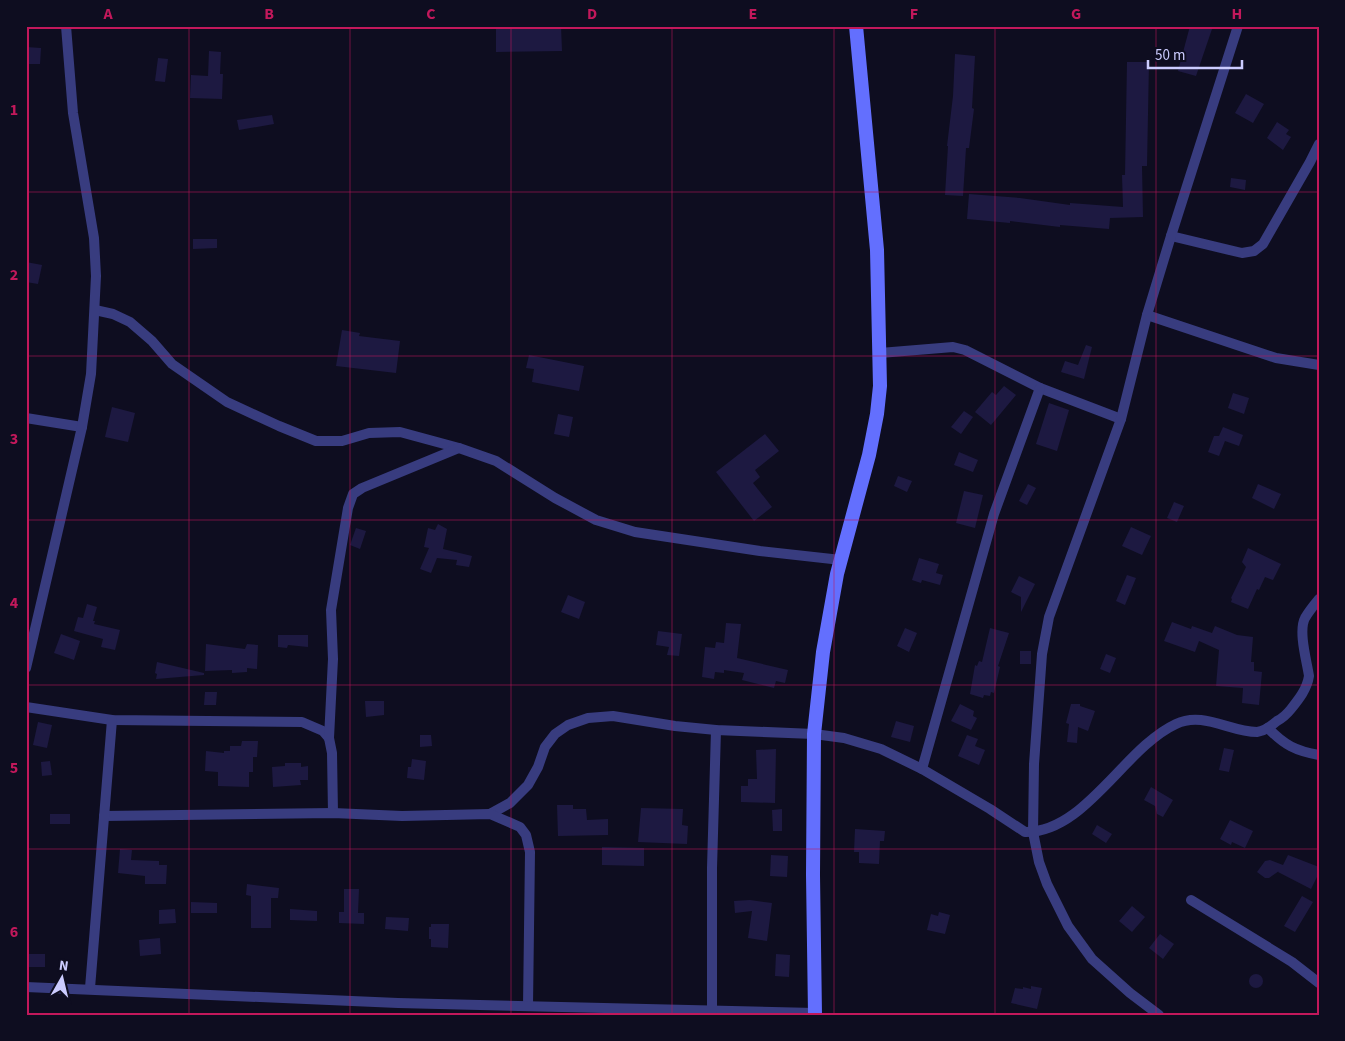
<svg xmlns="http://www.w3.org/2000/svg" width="1345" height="1041" viewBox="0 0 1345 1041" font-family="'Source Sans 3',sans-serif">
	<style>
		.building { fill: #1d1941 }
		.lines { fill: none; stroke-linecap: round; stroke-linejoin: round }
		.street { stroke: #383c7f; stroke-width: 10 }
		.secondary { stroke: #636ffe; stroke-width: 14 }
		.grid { fill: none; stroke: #c2185b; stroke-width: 1; stroke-opacity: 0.55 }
		.neatline { fill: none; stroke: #c2185b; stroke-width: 2 }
		.grid-label { font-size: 16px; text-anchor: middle; font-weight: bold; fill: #c2185b }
	</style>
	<rect width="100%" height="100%" fill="#0e0d20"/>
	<g class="building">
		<polygon points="496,26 561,26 562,51 496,52"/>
		<polygon points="1190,26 1202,26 1212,29 1196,76 1178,71"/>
		<polygon points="26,47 41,48 40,64 26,64"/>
		<polygon points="209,51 221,52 220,74 223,74 222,99 190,98 191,75 208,76"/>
		<polygon points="955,54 975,56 972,108 974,109 969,148 966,148 963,196 945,195 948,146 947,146 953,96"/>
		<polygon points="158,58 168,59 165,82 155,81"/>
		<polygon points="1127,62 1149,62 1147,166 1142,166 1143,217 1110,218 1109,229 1060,225 1060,227 1010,221 1010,223 967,219 969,194 1020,198 1070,205 1070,203 1123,207 1122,175 1125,175"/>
		<polygon points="1246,94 1264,104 1253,123 1235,113"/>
		<polygon points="272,115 274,124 239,130 237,120"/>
		<polygon points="1277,122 1289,130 1286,134 1291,137 1283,150 1267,138"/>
		<polygon points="1231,178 1246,180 1245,190 1230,187"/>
		<polygon points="193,239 217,239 217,248 193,249"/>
		<polygon points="26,262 42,265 38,284 26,282"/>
		<polygon points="342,330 360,333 359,336 400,341 396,373 336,366"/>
		<polygon points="1086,345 1092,347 1084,379 1061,372 1065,361 1078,365"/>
		<polygon points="529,355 584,366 579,391 532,382 534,369 526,368"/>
		<polygon points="1004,386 1016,395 991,425 975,412 992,392 996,395"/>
		<polygon points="1233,393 1249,398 1244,414 1228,408"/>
		<polygon points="1049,403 1069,410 1057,451 1036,444"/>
		<polygon points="112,407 135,413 128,442 105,437"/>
		<polygon points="964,411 973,417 961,434 951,427"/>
		<polygon points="558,414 573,417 569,437 554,434"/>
		<polygon points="1223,427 1243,435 1239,446 1225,441 1219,456 1208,452 1214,436 1219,436"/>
		<polygon points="765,434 779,451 755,470 760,477 753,483 772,507 754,521 716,472"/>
		<polygon points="959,452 978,460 973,472 954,465"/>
		<polygon points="898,476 912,481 907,492 894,486"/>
		<polygon points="1028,484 1036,488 1027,505 1019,501"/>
		<polygon points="1258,484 1281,494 1274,509 1252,498"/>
		<polygon points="964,491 983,495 975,528 956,523"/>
		<polygon points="1174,502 1184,506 1177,522 1167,518"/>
		<polygon points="438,524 447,529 443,549 472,556 469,567 456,565 457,560 437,558 431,573 420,569 429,548 424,547 428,528 435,530"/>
		<polygon points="1131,527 1151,536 1142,555 1122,546"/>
		<polygon points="356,528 366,531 360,549 350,545"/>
		<polygon points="1248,548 1281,564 1273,580 1265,577 1259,590 1257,589 1248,609 1231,602 1232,599 1231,598 1246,567 1242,562"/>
		<polygon points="919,558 939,564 936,573 943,575 940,585 922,580 921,583 912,580"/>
		<polygon points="1127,575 1136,578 1125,605 1116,601"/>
		<polygon points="1019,576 1035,584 1021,612 1021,597 1011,592"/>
		<polygon points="568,595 585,602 579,619 561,612"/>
		<polygon points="87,604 97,607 93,621 95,621 94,624 120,630 115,650 101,647 103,639 74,631 78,617 83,618"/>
		<polygon points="1172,622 1191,629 1192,626 1212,633 1215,626 1237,635 1253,637 1251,662 1254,662 1254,671 1262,672 1259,705 1242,703 1243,688 1216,686 1219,650 1199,641 1195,652 1164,641"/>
		<polygon points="726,623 741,624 737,658 788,670 785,683 776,681 774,688 742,680 744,673 724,670 724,673 715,672 714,679 702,677 705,647 715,648 716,642 724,643"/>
		<polygon points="905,628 917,633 909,652 897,646"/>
		<polygon points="990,628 1009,633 998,666 1000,667 994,693 991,692 990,696 984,695 983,698 970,694 975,665 977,666 979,661 982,662"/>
		<polygon points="658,631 682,634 679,656 667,655 669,647 656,645"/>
		<polygon points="61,634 80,641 74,660 54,653"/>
		<polygon points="278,635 308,635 308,647 288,645 287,648 278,647"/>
		<polygon points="206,644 245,649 247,644 258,645 257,669 247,668 247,672 232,673 232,670 205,671"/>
		<rect x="1020" y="651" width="11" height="13"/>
		<polygon points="1106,654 1116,658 1110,673 1100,669"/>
		<polygon points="157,662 204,673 204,675 156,679 157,674 155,673"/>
		<polygon points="205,692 217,692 216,705 204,705"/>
		<polygon points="365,701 384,701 384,715 366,717"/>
		<polygon points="960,704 974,711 973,716 977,718 971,730 951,721"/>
		<polygon points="1071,704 1080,704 1080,706 1095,711 1088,731 1078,727 1077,743 1067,742 1069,724 1066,723"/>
		<polygon points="896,721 914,726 910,742 891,737"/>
		<polygon points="38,722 52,725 47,748 33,745"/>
		<polygon points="420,735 431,735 432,746 420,747"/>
		<polygon points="967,735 978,739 975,746 985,750 979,765 958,756"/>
		<polygon points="242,741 258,741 257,757 253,757 253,772 249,772 249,787 218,786 218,772 205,771 206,751 224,753 224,751 230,751 230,746 241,746"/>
		<polygon points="1224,748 1234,750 1229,772 1219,770"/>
		<polygon points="776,749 775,803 741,802 741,786 748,786 748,779 757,779 756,750"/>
		<polygon points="412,759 426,761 424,780 407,778 408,767 411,767"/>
		<polygon points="50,761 52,775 42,776 41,762"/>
		<polygon points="285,763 301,763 301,767 308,766 308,780 300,780 301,785 273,787 272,767 285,766"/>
		<polygon points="1151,787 1173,800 1163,817 1157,814 1155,806 1144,800"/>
		<polygon points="557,805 573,805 573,809 586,809 587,820 608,819 608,835 558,836"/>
		<polygon points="641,808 683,809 682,825 688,826 687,844 638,842"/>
		<polygon points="782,809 782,831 773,831 772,810"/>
		<rect x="50" y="814" width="20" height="10"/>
		<polygon points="1230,820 1253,831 1245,848 1232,842 1231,845 1220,839"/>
		<polygon points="1097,825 1112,834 1106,843 1092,834"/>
		<polygon points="855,829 885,831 884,841 880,841 879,864 859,863 859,852 854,852"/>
		<polygon points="602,847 644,848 644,866 602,865"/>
		<polygon points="120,849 132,850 131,860 159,861 159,865 167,865 166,884 145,884 145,876 118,873"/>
		<polygon points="771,855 788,856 787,877 770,876"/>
		<polygon points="1288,855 1319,867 1319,873 1311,889 1278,872 1279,871 1269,878 1265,878 1257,872 1265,861 1270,860 1283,865"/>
		<polygon points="247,884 279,888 278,898 271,898 271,928 251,928 251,896 246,895"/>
		<polygon points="344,889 359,889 358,913 364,913 364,924 339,923 339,912 344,912"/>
		<polygon points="1302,896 1313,902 1295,932 1284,926"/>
		<polygon points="750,900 772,903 767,941 748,938 752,911 735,913 734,901"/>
		<polygon points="191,902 217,903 217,913 191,913"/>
		<polygon points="1132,906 1145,917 1132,932 1119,921"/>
		<polygon points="175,909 176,923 159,924 159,910"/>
		<polygon points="290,909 317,911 317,921 290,920"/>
		<polygon points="939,912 950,915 945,934 927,930 931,914 938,916"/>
		<polygon points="386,917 409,918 408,931 385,929"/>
		<polygon points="431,924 449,924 448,948 431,947 431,939 429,939 429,927 431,927"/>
		<polygon points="1160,934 1174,944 1163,959 1149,948"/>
		<polygon points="160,938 161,954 140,956 139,940"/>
		<polygon points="28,954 45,954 45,967 27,967"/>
		<polygon points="776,954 790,955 789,977 775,976"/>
		<circle cx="1256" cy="981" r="7"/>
		<polygon points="1031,986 1042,988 1037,1009 1011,1003 1015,988 1023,989 1023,987 1031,989"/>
	</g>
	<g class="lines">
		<g class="street">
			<polyline points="1171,236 1242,253 1254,251 1263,244 1310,162 1319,144"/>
			<polyline points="95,310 113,314 130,322 152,341 172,364 227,402 279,426 316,441 342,441 369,433 400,432 459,448 496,461 555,498 596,520 635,532 760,551 841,560"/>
			<polyline points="1147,315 1276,358 1319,365"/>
			<polyline points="880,353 953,347 965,350 1040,388 1121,419"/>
			<polyline points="26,418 82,427"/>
			<polyline points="26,668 82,427 91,374 96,276 94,238 73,113 66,26"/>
			<polyline points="26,707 112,720 302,722 323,731 329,738"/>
			<path d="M1268 728C1284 745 1296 751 1319 755"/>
			<polyline points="922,769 994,514 1040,388"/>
			<polyline points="333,813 332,753 329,738 333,659 331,610 348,508 353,494 362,488 459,448"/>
			<path d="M490 814 510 803 528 785 538 767 545 747 555 734 568 725 588 718 613 716 675 726 716 730 814 734 844 738 881 749 922 769 990 809 1025 832C1085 833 1124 748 1176 724 1203 711 1230 732 1257 732 1265 731 1271 726 1277 721 1283 718 1287 714 1291 709 1299 699 1307 689 1309 676 1307 662 1298 631 1305 618 1309 611 1314 605 1319 599"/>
			<polyline points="104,816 333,813 402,816 490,814 520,827 526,835 530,852 528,1006"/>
			<polyline points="1191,900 1292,962 1319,983"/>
			<polyline points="26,987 398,1003 815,1013"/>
			<polyline points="90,988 112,720"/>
			<polyline points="712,1011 712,868 716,730"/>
			<polyline points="1159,1015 1130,993 1092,959 1068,926 1047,884 1039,862 1033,832 1034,764 1042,654 1049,617 1121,419 1147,315 1171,236 1238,26"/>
		</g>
		<polyline class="secondary" points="815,1015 813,875 814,734 823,652 837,574 869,455 877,414 880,386 877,250 856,26"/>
	</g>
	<path class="grid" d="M189 26V1015M350 26V1015M511 26V1015M672 26V1015M834 26V1015M995 26V1015M1156 26V1015M26 192H1319M26 356H1319M26 520H1319M26 685H1319M26 849H1319"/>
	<rect width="1345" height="1041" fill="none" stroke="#0e0d20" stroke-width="55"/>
	<g transform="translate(62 978) rotate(8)" stroke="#0e0d20" stroke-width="4" paint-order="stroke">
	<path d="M0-4L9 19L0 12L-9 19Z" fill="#ccccff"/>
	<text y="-8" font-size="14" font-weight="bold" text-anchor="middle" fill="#ccccff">N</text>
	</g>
	<path d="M1148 60v8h94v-8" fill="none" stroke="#ccccff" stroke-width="2.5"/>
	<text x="1155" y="60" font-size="15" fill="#ccccff" stroke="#0e0d20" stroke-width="4" paint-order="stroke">50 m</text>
	<rect x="28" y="28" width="1290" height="986" class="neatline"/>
	<g class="grid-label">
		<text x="108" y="19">A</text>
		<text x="269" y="19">B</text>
		<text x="431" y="19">C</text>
		<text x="592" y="19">D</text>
		<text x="753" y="19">E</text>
		<text x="914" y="19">F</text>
		<text x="1076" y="19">G</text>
		<text x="1237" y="19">H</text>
		<text x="14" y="115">1</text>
		<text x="14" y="280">2</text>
		<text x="14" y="444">3</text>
		<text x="14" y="608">4</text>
		<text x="14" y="773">5</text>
		<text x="14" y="937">6</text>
	</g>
</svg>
